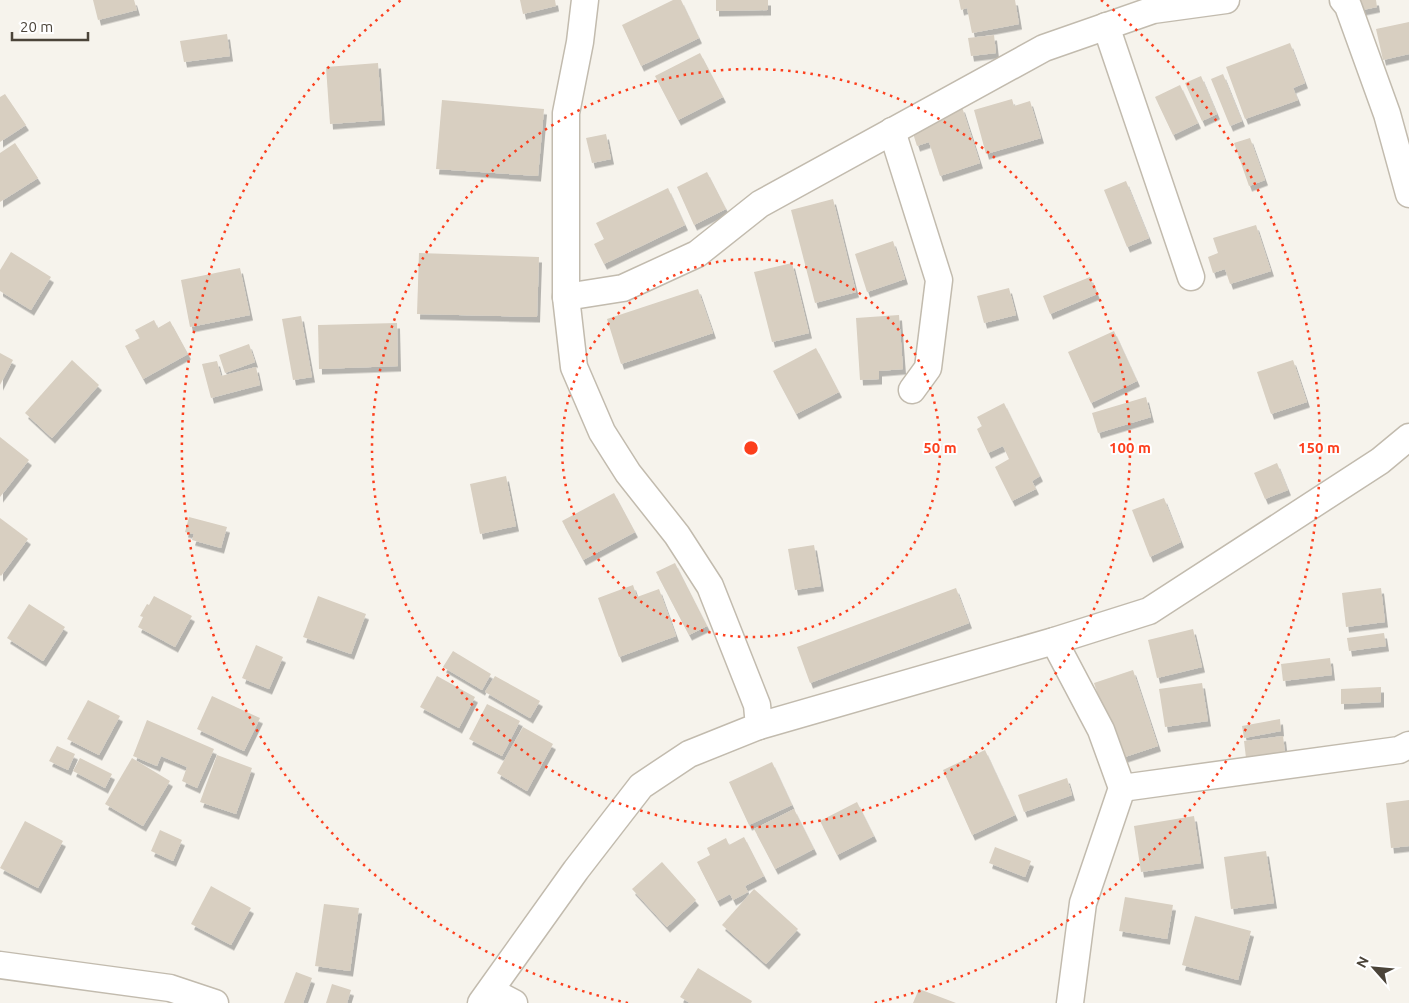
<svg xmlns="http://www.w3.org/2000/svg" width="1409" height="1003" viewBox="0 0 1409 1003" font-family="Ubuntu,sans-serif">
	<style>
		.building { fill: #d8cfc1; filter: url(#shadow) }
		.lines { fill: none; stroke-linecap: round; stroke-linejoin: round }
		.minor-casing { stroke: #c2bbae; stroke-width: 29 }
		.minor { stroke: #fff; stroke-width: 26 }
		.ring { fill: none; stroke: #fc3f1d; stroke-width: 2.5; stroke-dasharray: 2.5 5 }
		.centre { fill: #fc3f1d; stroke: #fff; stroke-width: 2.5 }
		.ring-label { font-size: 15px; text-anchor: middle; font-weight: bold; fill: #fc3f1d; stroke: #fff; stroke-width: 4; stroke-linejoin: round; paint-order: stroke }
	</style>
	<defs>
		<filter id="shadow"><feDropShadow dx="3" dy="5.5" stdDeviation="0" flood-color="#0004"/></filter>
	</defs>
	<rect width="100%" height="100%" fill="#f6f3ec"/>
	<g class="building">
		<polygon points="93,0 134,0 137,10 98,20"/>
		<polygon points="520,0 555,0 556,6 523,14"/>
		<polygon points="673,0 681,0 699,38 641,66 622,25"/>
		<polygon points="716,0 768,0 768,10 716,11"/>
		<polygon points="959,0 1015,0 1019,24 972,33 967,8 961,10"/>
		<polygon points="1356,0 1376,0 1377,7 1358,11"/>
		<polygon points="1409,22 1409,54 1383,60 1376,29"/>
		<polygon points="227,34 230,56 184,62 180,41"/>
		<polygon points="994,35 996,53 971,56 968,38"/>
		<polygon points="1290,43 1305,83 1293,88 1298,100 1245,119 1226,67"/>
		<polygon points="700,53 723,97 678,120 655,76"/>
		<polygon points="378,63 382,120 330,124 326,67"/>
		<polygon points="1223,74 1242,121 1230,126 1211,79"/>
		<polygon points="1201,76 1217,114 1202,121 1185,83"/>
		<polygon points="1180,85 1198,123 1173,135 1155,97"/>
		<polygon points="5,94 26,125 0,142 0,97"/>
		<polygon points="1012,99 1014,106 1030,101 1041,138 986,154 974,110"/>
		<polygon points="442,100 544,109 538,176 436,169"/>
		<polygon points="962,107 980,163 940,176 929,142 917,146 910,124"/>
		<polygon points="606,134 611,159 592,163 586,138"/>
		<polygon points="1250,138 1265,180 1249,186 1234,143"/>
		<polygon points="15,143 38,178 0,202 0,153"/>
		<polygon points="707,172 726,209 694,225 677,187"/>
		<polygon points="1126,181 1149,238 1127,247 1104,190"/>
		<polygon points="668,188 685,225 604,264 594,244 604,239 596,223"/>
		<polygon points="833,199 856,292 815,303 791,210"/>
		<polygon points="1256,225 1271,271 1230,284 1225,269 1213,273 1208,257 1218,253 1213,238"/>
		<polygon points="893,241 905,279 867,292 855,254"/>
		<polygon points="11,252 51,277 31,310 0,291 0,270"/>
		<polygon points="419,253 539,257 537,317 417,314"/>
		<polygon points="792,263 809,333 772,342 754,272"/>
		<polygon points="240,268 250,315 190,327 181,280"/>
		<polygon points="1090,277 1097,294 1050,314 1043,296"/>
		<polygon points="1009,288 1016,315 984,323 977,296"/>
		<polygon points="698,289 713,333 621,364 607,319"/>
		<polygon points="899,315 903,369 879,371 879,379 860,380 856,318"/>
		<polygon points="301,316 312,377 293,380 282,319"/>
		<polygon points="154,320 158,328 170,321 188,354 143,379 125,346 140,338 135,330"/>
		<polygon points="397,323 398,366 319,369 318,325"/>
		<polygon points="1114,331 1137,381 1091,403 1068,352"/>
		<polygon points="249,344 255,362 225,373 219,355"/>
		<polygon points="816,348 839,392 796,414 773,371"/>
		<polygon points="0,353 13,360 0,385"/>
		<polygon points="72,360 99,385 52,438 25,413"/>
		<polygon points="1293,360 1307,402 1271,414 1257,372"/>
		<polygon points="217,361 221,376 256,367 260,385 211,398 202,364"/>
		<polygon points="1146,397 1151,417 1098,433 1092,413"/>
		<polygon points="1004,403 1040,476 1032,481 1036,489 1012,501 995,467 1009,459 1003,446 988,453 977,429 982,426 977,417"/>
		<polygon points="0,437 29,460 0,497"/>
		<polygon points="1277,463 1288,490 1265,499 1254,473"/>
		<polygon points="506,476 516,526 480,534 470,484"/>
		<polygon points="614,493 635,532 583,560 562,521"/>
		<polygon points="1164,498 1181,542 1150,557 1132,510"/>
		<polygon points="189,517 227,527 221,548 192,540 194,534 185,532"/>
		<polygon points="0,518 28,539 1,576 0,575"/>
		<polygon points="814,545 821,586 795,590 788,549"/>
		<polygon points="675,563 707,626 689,635 656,572"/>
		<polygon points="633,585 637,597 659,589 676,636 619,657 598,598"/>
		<polygon points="956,588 969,623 810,683 797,647"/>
		<polygon points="1381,588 1385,622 1346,627 1342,593"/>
		<polygon points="154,596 192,616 175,647 138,627 143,617 140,616 147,604 149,605"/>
		<polygon points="318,596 366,614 351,654 303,637"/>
		<polygon points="29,604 65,627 43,661 7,638"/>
		<polygon points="1193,629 1202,667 1157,678 1148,640"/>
		<polygon points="1384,633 1386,646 1349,651 1347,638"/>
		<polygon points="256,645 283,657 269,689 242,678"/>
		<polygon points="453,651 491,674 482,690 443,667"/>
		<polygon points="1330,658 1332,675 1283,681 1281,664"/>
		<polygon points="1133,670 1158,746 1119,759 1094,683"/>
		<polygon points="437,676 475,697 459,728 420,707"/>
		<polygon points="495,676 540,701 530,718 485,692"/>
		<polygon points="1202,683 1208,721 1165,727 1159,689"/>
		<polygon points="1381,687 1381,702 1341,704 1341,689"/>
		<polygon points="212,696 260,718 244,751 197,729"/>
		<polygon points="88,700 120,716 99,755 67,739"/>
		<polygon points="487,704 520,721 502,756 469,739"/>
		<polygon points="1280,719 1281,731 1244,738 1242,726"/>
		<polygon points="147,720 214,749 197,788 182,781 187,767 161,756 157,766 133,756"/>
		<polygon points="523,727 553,744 527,791 497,773"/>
		<polygon points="1283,736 1285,753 1246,758 1244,741"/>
		<polygon points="57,746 75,754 68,770 49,761"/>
		<polygon points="985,750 1015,815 972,835 943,770"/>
		<polygon points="217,755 252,768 236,814 200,802"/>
		<polygon points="80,758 112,774 105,788 73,771"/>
		<polygon points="132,758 170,781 143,826 105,804"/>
		<polygon points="772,762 792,805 749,825 729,782"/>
		<polygon points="1067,778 1072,795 1024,812 1018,795"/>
		<polygon points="1409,800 1409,846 1391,848 1386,803"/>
		<polygon points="857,802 874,836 837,855 820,821"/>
		<polygon points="794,809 814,849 775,869 754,829"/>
		<polygon points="1194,816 1201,863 1141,872 1134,826"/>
		<polygon points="25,821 63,841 38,888 0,868"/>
		<polygon points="160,830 182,840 173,861 151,851"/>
		<polygon points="744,837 764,876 745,886 748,892 733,900 730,894 717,901 697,862 710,855 707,848 726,838 729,845"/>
		<polygon points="995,847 1031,861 1025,877 989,863"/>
		<polygon points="1266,851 1274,903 1231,909 1224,857"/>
		<polygon points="662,862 696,900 667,927 632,889"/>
		<polygon points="211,886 251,908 231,945 191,924"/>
		<polygon points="754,889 798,929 766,964 722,925"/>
		<polygon points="1125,897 1173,905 1167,939 1119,931"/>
		<polygon points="324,904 359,908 350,971 315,966"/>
		<polygon points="1195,916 1251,931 1238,980 1182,965"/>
		<polygon points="698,968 752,1001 751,1003 690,1003 680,997"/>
		<polygon points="296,972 312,978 303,1003 284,1003"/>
		<polygon points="332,984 351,990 347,1003 326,1003"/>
		<polygon points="919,989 956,1003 913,1003"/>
	</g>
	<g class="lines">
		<g class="minor-casing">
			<g id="minor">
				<polyline points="1343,0 1348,6 1387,114 1409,194"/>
				<polyline points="1106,26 1191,277"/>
				<polyline points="892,131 939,280 928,368 912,390"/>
				<polyline points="566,297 623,288 697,254 760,204 1044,48 1153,10 1226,0"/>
				<polyline points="1054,641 1101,730 1122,788 1083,903 1070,1003"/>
				<polyline points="759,726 1054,641 1149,611 1380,461 1409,437"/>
				<polyline points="1122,788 1399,750 1409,745"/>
				<polyline points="0,965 170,988 215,1003"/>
				<polyline points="491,991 514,1003"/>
				<polyline points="481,1003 576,870 641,786 689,754 759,726 757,705 710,586 677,535 628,473 602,432 574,367 566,297 566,113 580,42 585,0"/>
			</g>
		</g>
		<use href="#minor" class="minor"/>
	</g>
	<g class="ring">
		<circle cx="751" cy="448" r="189"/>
		<circle cx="751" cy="448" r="379"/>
		<path d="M628 1003A568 568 0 0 1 401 0M1101 0A568 568 0 0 1 874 1003"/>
	</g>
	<circle cx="751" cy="448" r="8" class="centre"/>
	<g class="ring-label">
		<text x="940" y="453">50 m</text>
		<text x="1130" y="453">100 m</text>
		<text x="1319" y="453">150 m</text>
	</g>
	<g transform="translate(1374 968) rotate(297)" stroke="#ffffff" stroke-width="4" paint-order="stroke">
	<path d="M0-4L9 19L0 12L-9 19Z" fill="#4b4439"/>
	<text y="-8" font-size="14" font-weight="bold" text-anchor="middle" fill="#4b4439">N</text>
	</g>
	<path d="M12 32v8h76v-8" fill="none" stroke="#4b4439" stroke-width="2.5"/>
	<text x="20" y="32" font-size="15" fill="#4b4439" stroke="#ffffff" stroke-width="4" paint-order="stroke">20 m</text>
</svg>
